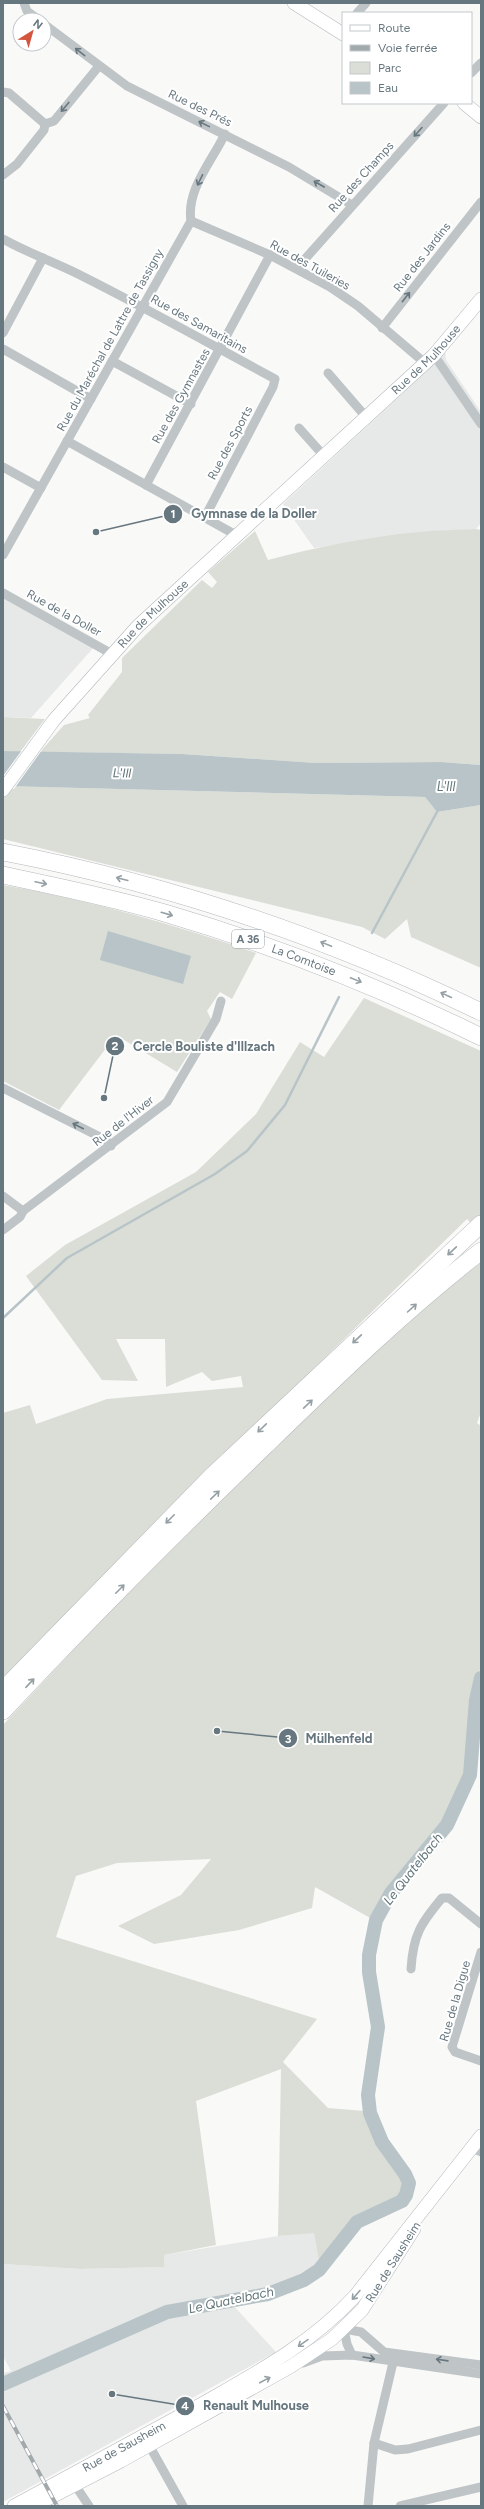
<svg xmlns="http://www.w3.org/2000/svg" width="484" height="2509" viewBox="0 0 484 2509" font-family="Figtree,sans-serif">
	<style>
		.built { fill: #e7e9e8 }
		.green { fill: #daded7 }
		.water { fill: #b8c4c7 }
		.pier { fill: #f9f9f8 }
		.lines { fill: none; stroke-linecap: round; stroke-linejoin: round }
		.stream { stroke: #b8c4c7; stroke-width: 2.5 }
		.river { stroke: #b8c4c7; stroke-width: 14 }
		.secondary-casing { stroke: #b2b8bc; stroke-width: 14 }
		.highway-casing { stroke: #b5b9bc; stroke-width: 18 }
		.street { stroke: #bfc4c7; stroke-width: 9 }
		.secondary { stroke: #fff; stroke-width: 13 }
		.highway { stroke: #fff; stroke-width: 17 }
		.rail-casing { stroke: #a2a9ad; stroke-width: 4 }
		.rail { stroke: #fff; stroke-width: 2.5; stroke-dasharray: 8; stroke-linecap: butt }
		.oneway { stroke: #67777f }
		.oneway2 { stroke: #95a0a5 }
		.labels { text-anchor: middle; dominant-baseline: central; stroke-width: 4; stroke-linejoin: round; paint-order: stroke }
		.shield { fill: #fff; stroke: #95a0a5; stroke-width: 1 }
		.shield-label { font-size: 11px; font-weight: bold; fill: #67777f }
		.street-label { font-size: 12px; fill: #67777f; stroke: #fff }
		.water-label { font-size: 13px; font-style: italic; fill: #627579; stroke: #fff }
		.leader { fill: none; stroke: #67777f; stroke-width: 1.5 }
		.callout-dot { fill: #67777f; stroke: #fff; stroke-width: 1.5 }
		.mark-label { font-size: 12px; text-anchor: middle; font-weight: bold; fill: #fff }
		.callout-label { font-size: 13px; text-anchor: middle; font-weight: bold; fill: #67777f; stroke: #fff; stroke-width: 4; stroke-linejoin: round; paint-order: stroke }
	</style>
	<rect width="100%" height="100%" fill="#f9f9f8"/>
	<g class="built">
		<polygon points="445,350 446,360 481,412 481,523 476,529 419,532 314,548 283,504 426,372"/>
		<polygon points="3,595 94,647 31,718 3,717"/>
		<polygon points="314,2232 320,2267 233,2305 276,2352 3,2502 3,2373 11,2371 3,2356 3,2264 80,2269 164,2267 164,2255 278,2236"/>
	</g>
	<g class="green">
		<path d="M476 529 481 530V765L441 762 316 763 182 754 40 752 64 725 90 718 88 715 122 672V658L202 580 212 588 217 582 208 572 255 531 268 560C317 547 367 537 418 532 437 530 457 530 476 529Z"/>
		<polygon points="3,717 45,719 20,752 3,751"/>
		<polygon points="3,786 425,797 437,812 481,805 481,968 411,937 407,919 385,939 362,927 3,839"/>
		<path d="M3 885C89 900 173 924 256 953L232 999 220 992 207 1011 211 1019 177 1072 116 1035 59 1110 3 1081Z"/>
		<polygon points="364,998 481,1051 481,1234 467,1219 125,1553 3,1682 3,1413 30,1405 36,1424 107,1399 243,1387 241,1376 212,1381 202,1372 166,1387 165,1339 116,1339 138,1381 102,1380 26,1276 65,1245 196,1172 256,1114 300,1042 324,1057"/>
		<polygon points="481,1260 481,1412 477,1423 481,1426 481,1665 472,1703 467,1774 443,1824 390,1889 372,1919 315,1887 312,1908 239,1930 154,1944 118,1926 181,1895 211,1859 117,1863 76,1876 56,1937 317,2019 283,2062 328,2108 365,2111 380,2143 403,2182 399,2199 355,2218 320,2267 314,2233 278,2236 281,2069 196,2101 216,2245 164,2255 164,2267 80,2269 3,2264 3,1725 178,1538 429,1301"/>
	</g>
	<g class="water">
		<polygon points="3,751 182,754 316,763 441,762 481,765 481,805 437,812 425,797 3,786"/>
		<polygon points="108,931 191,956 183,984 100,960"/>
	</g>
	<polygon class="pier" points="22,750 42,750 14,789 3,788 3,776"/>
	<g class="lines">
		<g class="stream">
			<polyline points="372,933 438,810"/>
			<polyline points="3,1318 67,1258 215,1174 247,1151 285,1105 339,997"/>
		</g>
		<polyline class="river" points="3,2384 167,2312 268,2294 304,2280 319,2270 357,2222 402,2201 406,2195 409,2183 405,2174 382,2142 370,2113 368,2095 378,2027 369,1972 369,1955 376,1920 391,1893 447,1825 470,1775 476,1700 481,1678"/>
		<g class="secondary-casing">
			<g id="secondary">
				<polyline points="294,3 343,34"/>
				<polyline points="464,103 481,117"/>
				<path id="s1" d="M3 790 54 720 138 626 434 355 481 299"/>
				<path id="s2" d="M14 2506C76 2473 138 2439 200 2405 256 2373 311 2344 355 2296L481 2136"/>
				<polyline points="34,2506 121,2461 290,2367 332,2339 362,2310 414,2229"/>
			</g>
		</g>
		<g class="highway-casing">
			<g id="highway">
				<path d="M3 852C169 884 329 938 481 1012"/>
				<path id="s3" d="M3 875C58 887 114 898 168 914 276 946 380 987 481 1037"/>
				<polyline points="3,1690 212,1476 481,1224"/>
				<path d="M3 1711C88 1620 176 1532 266 1445 335 1378 405 1310 481 1251"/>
			</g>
		</g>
		<g class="street">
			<polyline points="24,3 27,11 39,20"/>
			<polyline points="357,13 366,3"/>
			<polyline points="44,24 127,86 289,167 352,205"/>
			<polyline points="471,73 481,63"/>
			<polyline points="3,92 9,93 45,124"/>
			<polyline points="45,124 54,121 99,66"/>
			<polyline points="3,175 17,164 44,130 45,124"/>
			<polyline points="191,221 270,255 330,287 358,306 425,363"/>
			<path d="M3 239C28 253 54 262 80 275 146 308 210 344 275 379L273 387 205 517"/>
			<polyline points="297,268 444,103"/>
			<polyline points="382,328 481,202"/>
			<polyline points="3,333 43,258"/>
			<polyline points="3,349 91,399"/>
			<polyline points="434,355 481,424"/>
			<polyline points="112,361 191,404"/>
			<polyline points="328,373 366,417"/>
			<polyline points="299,428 324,456"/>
			<polyline points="67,441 236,535"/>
			<polyline points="3,467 41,488"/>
			<polyline points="146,485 270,255"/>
			<path d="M3 555 191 221C186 190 212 161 225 134"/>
			<polyline points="3,593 112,654"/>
			<polyline points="3,1088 106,1140 111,1146"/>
			<polyline points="3,1196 23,1211"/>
			<polyline points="3,1230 20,1217 23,1211 167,1102 216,1019 221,1001"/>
			<polyline points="481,1952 452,2047 455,2052 481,2061"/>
			<path d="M411 1969C413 1935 421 1923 442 1898H449L481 1924"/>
			<polyline points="472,2148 481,2152"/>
			<polyline points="344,2329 361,2332 384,2352 481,2365"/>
			<polyline points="344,2329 347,2344 352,2355"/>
			<polyline points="303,2363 322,2356 352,2355 481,2374"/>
			<polyline points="374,2443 395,2450 408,2449 481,2430"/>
			<polyline points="149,2445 183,2506"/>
			<polyline points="75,2485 89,2506"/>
			<polyline points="368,2506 374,2443 395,2354"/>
			<polyline points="400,2506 481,2487"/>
		</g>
		<use href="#secondary" class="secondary"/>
		<use href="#highway" class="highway"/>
		<g class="rail-casing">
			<polyline id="rail" points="3,2406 57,2506"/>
		</g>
		<use href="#rail" class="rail"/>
	</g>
	<defs><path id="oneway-shaft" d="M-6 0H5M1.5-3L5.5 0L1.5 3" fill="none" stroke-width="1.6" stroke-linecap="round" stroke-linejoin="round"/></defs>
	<g class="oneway">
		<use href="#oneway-shaft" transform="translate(80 52) rotate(-142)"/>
		<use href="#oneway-shaft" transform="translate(65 107) rotate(130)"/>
		<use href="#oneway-shaft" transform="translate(204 124) rotate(-154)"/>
		<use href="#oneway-shaft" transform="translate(418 132) rotate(132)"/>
		<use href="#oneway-shaft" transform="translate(200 180) rotate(116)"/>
		<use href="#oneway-shaft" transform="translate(319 184) rotate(-150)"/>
		<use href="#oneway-shaft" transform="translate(406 297) rotate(-52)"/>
		<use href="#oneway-shaft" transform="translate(78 1126) rotate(-153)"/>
		<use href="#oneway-shaft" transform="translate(369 2358) rotate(10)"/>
		<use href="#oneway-shaft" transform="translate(442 2360) rotate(-172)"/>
	</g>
	<g class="oneway2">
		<use href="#oneway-shaft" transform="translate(122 879) rotate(-165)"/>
		<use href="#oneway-shaft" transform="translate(41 883) rotate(12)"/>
		<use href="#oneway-shaft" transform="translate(167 914) rotate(16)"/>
		<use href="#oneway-shaft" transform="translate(326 944) rotate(-158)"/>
		<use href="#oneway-shaft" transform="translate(356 980) rotate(22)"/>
		<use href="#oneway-shaft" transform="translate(446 995) rotate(-155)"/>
		<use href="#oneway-shaft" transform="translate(452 1251) rotate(137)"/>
		<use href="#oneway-shaft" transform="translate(412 1308) rotate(-42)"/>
		<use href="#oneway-shaft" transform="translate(357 1339) rotate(137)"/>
		<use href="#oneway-shaft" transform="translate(308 1404) rotate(-44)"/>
		<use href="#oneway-shaft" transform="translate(262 1428) rotate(136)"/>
		<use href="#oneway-shaft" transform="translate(215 1495) rotate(-44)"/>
		<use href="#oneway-shaft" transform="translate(170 1519) rotate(135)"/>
		<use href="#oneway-shaft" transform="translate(120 1589) rotate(-45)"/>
		<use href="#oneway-shaft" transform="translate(30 1683) rotate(-47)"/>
		<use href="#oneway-shaft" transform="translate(356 2295) rotate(131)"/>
		<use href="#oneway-shaft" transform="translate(303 2343) rotate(145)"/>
		<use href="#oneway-shaft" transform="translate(265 2380) rotate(-28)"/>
	</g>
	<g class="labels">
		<rect class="shield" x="232" y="930" width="32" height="18" rx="3"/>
		<g class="shield-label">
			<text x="248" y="939">A 36</text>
		</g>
		<g class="street-label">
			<text transform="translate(200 108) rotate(26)">Rue des Prés</text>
			<text transform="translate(361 177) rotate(-48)">Rue des Champs</text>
			<text transform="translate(422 257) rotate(-52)">Rue des Jardins</text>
			<text transform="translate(310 265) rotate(29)">Rue des Tuileries</text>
			<text transform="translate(199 324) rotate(29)">Rue des Samaritains</text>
			<text transform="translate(110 340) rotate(-61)">Rue du Maréchal de Lattre de Tassigny</text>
			<text stroke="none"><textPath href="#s1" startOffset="605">Rue de Mulhouse</textPath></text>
			<text transform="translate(181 396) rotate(-61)">Rue des Gymnastes</text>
			<text transform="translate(230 443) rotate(-62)">Rue des Sports</text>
			<text transform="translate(64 613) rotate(29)">Rue de la Doller</text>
			<text stroke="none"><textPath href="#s1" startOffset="232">Rue de Mulhouse</textPath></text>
			<text stroke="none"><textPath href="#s3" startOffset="313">La Comtoise</textPath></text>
			<text transform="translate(123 1121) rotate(-38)">Rue de l'Hiver</text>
			<text transform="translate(455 2001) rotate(-74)">Rue de la Digue</text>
			<text transform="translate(393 2262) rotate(-58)">Rue de Sausheim</text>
			<text stroke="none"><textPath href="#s2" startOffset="125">Rue de Sausheim</textPath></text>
		</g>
		<g class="water-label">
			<text transform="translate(122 773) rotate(1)">L'Ill</text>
			<text x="446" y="786">L'Ill</text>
			<text transform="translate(413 1869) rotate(-52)">Le Quatelbach</text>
			<text transform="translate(231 2300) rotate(-12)">Le Quatelbach</text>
		</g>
	</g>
	<path class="leader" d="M96 532L173 514M104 1098L115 1046M217 1731L288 1738M112 2394L185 2406"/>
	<g class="callout-dot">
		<circle cx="96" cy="532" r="4"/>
		<circle cx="104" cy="1098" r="4"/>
		<circle cx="217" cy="1731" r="4"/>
		<circle cx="112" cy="2394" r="4"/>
		<circle cx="173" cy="514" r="10"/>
		<circle cx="115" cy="1046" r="10"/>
		<circle cx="288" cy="1738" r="10"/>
		<circle cx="185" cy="2406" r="10"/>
	</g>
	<g class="mark-label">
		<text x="173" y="518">1</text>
		<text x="115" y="1050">2</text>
		<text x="288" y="1743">3</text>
		<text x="185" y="2410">4</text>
	</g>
	<g class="callout-label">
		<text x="254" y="518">Gymnase de la Doller</text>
		<text x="204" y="1051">Cercle Bouliste d'Illzach</text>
		<text x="339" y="1743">Mülhenfeld</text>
		<text x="256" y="2410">Renault Mulhouse</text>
	</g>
	<rect width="484" height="2509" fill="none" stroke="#67777f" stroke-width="8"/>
	<rect x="342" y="12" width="130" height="92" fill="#ffffff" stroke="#c2c9cc"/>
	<rect x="350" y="25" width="20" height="6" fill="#ffffff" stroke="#c2c9cc"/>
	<text x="378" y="32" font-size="12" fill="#67777f">Route</text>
	<rect x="350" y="45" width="20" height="6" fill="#a2a9ad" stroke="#c2c9cc"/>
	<text x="378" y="52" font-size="12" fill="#67777f">Voie ferrée</text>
	<rect x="350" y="62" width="20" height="12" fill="#daded7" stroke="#c2c9cc"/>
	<text x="378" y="72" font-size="12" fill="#67777f">Parc</text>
	<rect x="350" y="82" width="20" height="12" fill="#b8c4c7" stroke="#c2c9cc"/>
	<text x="378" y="92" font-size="12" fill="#67777f">Eau</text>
	<g transform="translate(32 32) rotate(37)"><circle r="19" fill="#ffffff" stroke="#c2c9cc"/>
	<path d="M0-3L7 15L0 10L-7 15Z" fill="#d3553e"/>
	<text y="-6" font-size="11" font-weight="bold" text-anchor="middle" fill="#67777f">N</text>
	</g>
</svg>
